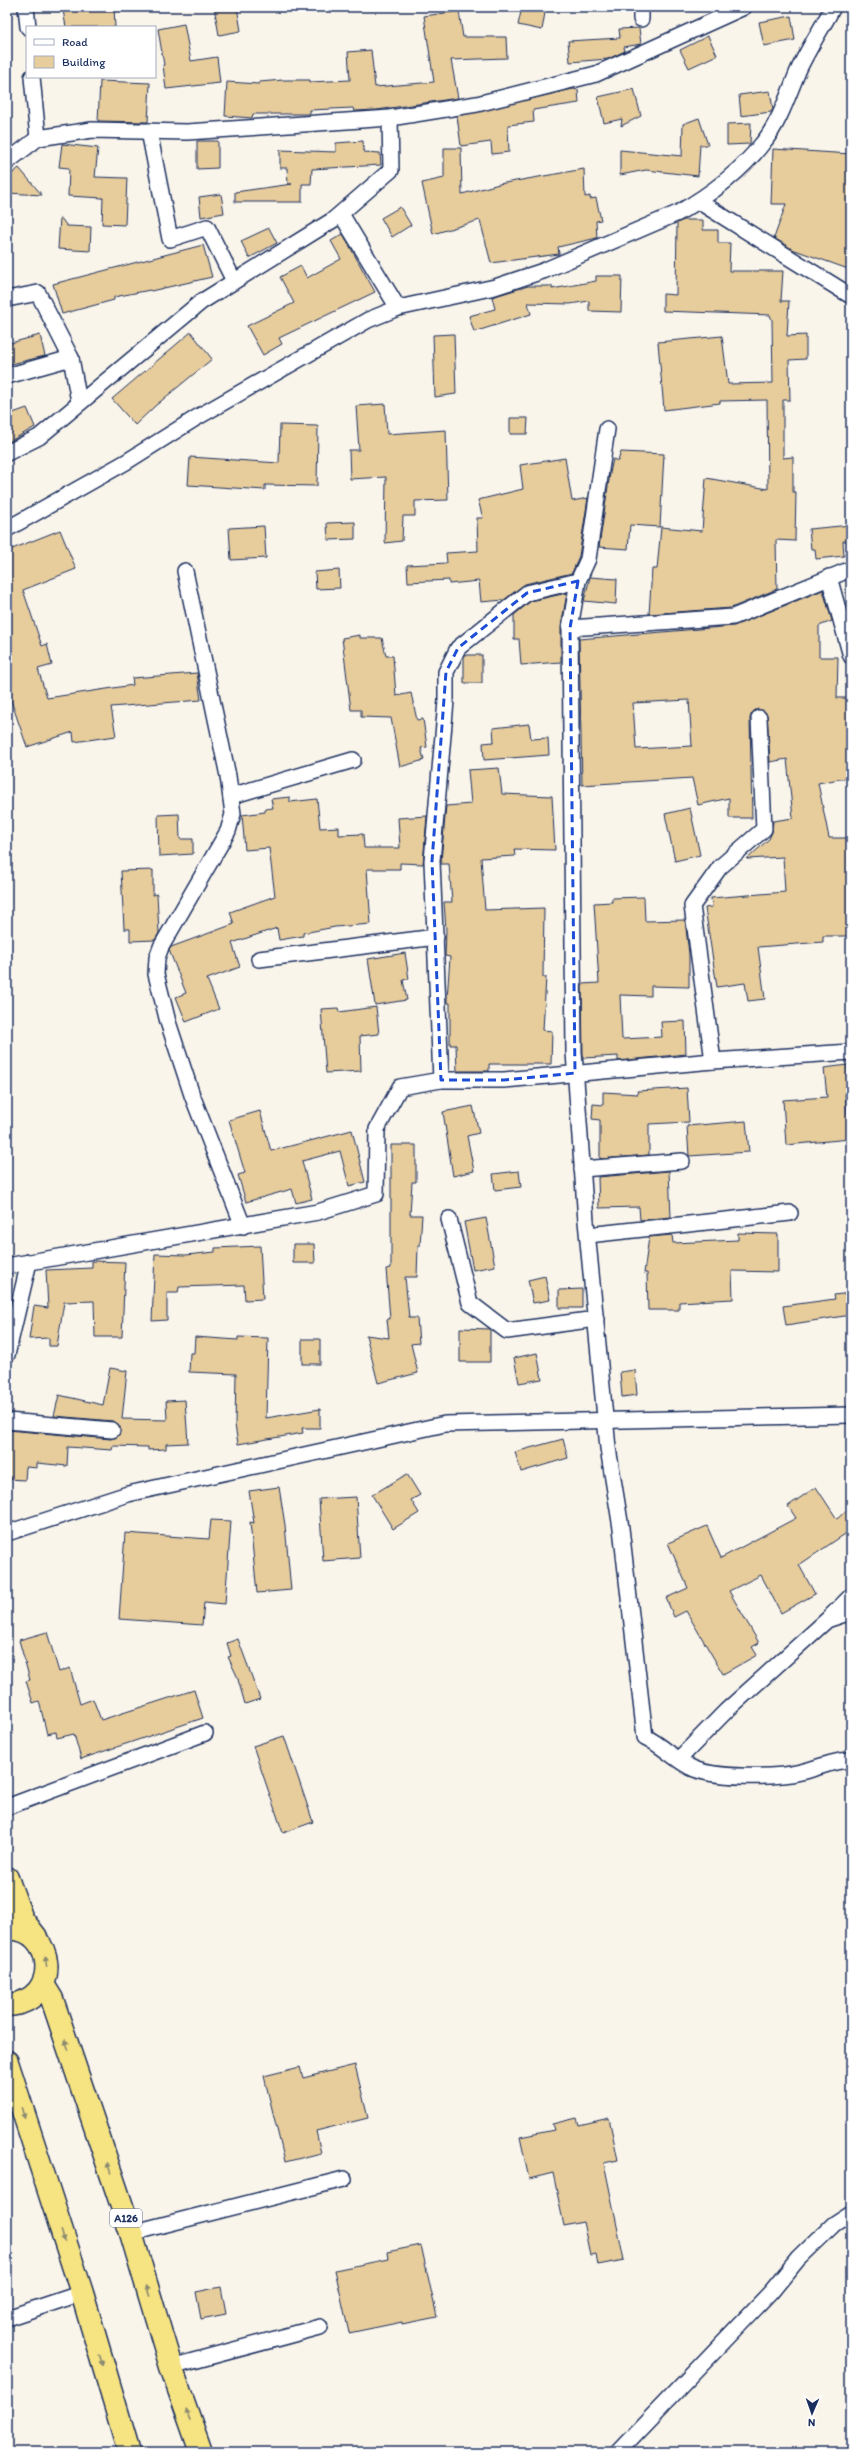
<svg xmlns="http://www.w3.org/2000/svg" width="858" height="2459" viewBox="0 0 858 2459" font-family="Itim,sans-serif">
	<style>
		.building { fill: #e7cc9c; stroke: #1b2f5e; fill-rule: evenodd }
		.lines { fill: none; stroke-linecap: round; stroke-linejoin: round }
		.street-casing { stroke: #1b2f5e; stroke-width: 18 }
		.highway-casing { stroke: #1b2f5e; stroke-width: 25 }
		.street { stroke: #fff; stroke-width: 15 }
		.highway { stroke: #f6e381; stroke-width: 22 }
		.oneway { fill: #888970 }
		.marked { fill: none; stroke: #1d4ed8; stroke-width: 3; stroke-dasharray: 8 5; stroke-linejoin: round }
		.labels { text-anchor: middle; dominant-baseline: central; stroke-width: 4; stroke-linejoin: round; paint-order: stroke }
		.shield { fill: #fff; stroke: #5f6d8e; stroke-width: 1 }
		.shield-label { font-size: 11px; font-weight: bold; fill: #1b2f5e }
	</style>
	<rect width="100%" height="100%" fill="#faf5eb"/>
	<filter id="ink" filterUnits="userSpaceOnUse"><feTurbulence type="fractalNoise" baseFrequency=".025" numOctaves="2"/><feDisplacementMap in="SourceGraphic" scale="8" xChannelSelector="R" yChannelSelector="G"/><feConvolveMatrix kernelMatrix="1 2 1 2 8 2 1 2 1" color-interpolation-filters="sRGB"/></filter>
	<g filter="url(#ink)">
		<g class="building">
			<polygon points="114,7 115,27 66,27 63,10"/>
			<polygon points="214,7 237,7 241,31 219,35"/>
			<polygon points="522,7 546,7 542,30 518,25"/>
			<polygon points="459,11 463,37 506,37 507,58 451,60 458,98 377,110 354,111 353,108 310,110 310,114 253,114 252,118 225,116 227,82 259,84 259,82 283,80 310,80 310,82 350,80 348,52 371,50 375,87 434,82 424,16"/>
			<polygon points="791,16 795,40 764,46 759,22"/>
			<polygon points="184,24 191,61 217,57 220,83 166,89 163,65 164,65 158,29"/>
			<polygon points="639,28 641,44 624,47 625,51 608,59 570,62 568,41 620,38 619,29"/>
			<polygon points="708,36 717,55 689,68 680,50"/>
			<polygon points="100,81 150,83 148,122 98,121"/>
			<polygon points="573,89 578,90 579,103 533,110 534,122 508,125 509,152 492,154 491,142 461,146 457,116"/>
			<polygon points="634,89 641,116 621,126 622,119 604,123 598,97"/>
			<polygon points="770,91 773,109 771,112 741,116 739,95"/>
			<polygon points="699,118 708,145 700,145 698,176 646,170 620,175 620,150 682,156 683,124"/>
			<polygon points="751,123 750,144 727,145 727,124"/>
			<polygon points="197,141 218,141 218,168 197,169"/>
			<polygon points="363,141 364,152 380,153 381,165 312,169 311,184 302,184 302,202 235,202 235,192 292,184 288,184 287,168 280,168 280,150 336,152 336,143"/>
			<polygon points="62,144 98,148 95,177 127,178 125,225 102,224 103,198 68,196 69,168 59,167"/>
			<polygon points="444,148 461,148 462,194 499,184 584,169 585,197 590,196 590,199 596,198 601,220 596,221 597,238 558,247 559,254 491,263 480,220 433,234 422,183 444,178"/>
			<polygon points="773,149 851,154 851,270 792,249 774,238 786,204 771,204"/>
			<polygon points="19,168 42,195 7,193 7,178"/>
			<polygon points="221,194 224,213 201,217 199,197"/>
			<polygon points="400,207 411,225 392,237 381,218"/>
			<polygon points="60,217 67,226 91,227 90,251 58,249"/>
			<polygon points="684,220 703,220 703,230 718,230 718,243 730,243 729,271 783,271 781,301 789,301 787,336 806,335 806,359 789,360 790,400 783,400 783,458 793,457 793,492 796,492 795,541 776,540 777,589 731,608 649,614 652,569 657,569 661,527 702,531 706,478 768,489 767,400 720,401 720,403 664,410 658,342 722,336 728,384 773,383 772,320 770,315 663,311 663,294 676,295 677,223"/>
			<polygon points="269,228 277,243 249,258 241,241"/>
			<polygon points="343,234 375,292 279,338 282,344 263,355 247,326 294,303 280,277 301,266 307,278 341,259 331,241"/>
			<polygon points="203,245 212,277 151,291 150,290 114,297 114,300 62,314 53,284"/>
			<polygon points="596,276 622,276 621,312 589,311 589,301 570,304 528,303 531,314 474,332 469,316 495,309 492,297 528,286 552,286 552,289 596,281"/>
			<polygon points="191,332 212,359 155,406 135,425 112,399"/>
			<polygon points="454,334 456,394 435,397 433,335"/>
			<polygon points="40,335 45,356 7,365 7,344"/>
			<polygon points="385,404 387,434 446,430 448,500 415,501 415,516 403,516 402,541 385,543 386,477 350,479 349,450 359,450 356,406"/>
			<polygon points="27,408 35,427 7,443 7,415"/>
			<polygon points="510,418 528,418 527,434 510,434"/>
			<polygon points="280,425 318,426 317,486 265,485 265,490 188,485 190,457 279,463"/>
			<polygon points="621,452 664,454 660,527 630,525 628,549 599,547 610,473 613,459 618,461"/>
			<polygon points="565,458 572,501 588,498 579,556 572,573 525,584 504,600 481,602 479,581 449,584 449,580 408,582 407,565 447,563 446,553 478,551 477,518 483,518 478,500 523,489 520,465"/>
			<polygon points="355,522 355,539 328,540 327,523"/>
			<polygon points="851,525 851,541 843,541 844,556 816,559 815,549 811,549 809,529"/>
			<polygon points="264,526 266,558 231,560 229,528"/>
			<polygon points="60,530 76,569 23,590 42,646 47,644 52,665 38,669 47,698 133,685 132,678 197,673 201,700 111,707 116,736 74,742 73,732 27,747 7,689 7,551"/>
			<polygon points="339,570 340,588 316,589 315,572"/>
			<polygon points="590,577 617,579 616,604 584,601"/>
			<path d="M823 590 832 621 819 626V657H838L837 698H851V777L818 783 829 838H851V936H823V942L758 947 765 999 748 1001 745 983 717 987 705 908 712 907 711 898 785 892 783 857 747 859 769 839 772 832 773 821 793 818 787 759 770 762 767 714 758 709 754 711 750 718 752 818H729V798L698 805 692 778 582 785 579 639 734 626ZM689 700 692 746 636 749 633 703Z"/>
			<polygon points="567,593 561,627 561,662 521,665 519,639 514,639 514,615 531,601"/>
			<polygon points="360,635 360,638 382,638 386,656 393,656 396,696 411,693 417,720 423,719 427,747 421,748 424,760 400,767 391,718 361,717 361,710 351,710 342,638"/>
			<rect x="464" y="655" width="18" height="28"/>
			<polygon points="529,724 531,739 548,738 549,755 484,760 483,743 494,742 493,728"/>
			<polygon points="499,768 502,794 552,796 555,850 514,849 515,856 481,858 485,910 544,908 543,977 546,977 543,1030 552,1031 551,1064 489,1064 489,1071 457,1071 456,1045 450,1045 450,1003 447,1003 447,999 450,957 445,956 446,930 444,902 452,902 449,864 441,864 441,861 446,806 471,804 468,770"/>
			<polygon points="290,797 290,802 317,799 320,828 339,827 339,835 363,834 364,848 400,848 398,818 427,816 423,864 400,863 400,869 367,869 371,924 335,927 303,933 303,936 279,940 277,928 232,943 240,967 207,979 219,1009 186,1022 176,997 186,993 169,950 171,947 234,924 230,912 275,896 269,848 245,850 242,815 265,812 265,809 273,808 271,799"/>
			<polygon points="690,808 700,855 675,861 665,814"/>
			<polygon points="179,814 180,839 193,839 193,854 159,856 158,815"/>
			<polygon points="153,870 153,895 157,894 159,933 155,940 130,941 130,929 124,929 121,871"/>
			<polygon points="644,897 645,921 685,920 689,954 689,987 651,986 651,996 620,995 622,1039 662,1037 661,1022 685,1021 686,1054 618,1061 618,1056 583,1058 582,984 599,983 594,903 612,902 612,898"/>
			<polygon points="405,953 409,979 403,980 407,1000 375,1005 368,959"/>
			<polygon points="376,1007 379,1034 360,1036 361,1071 326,1073 321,1009 338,1008 339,1012"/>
			<polygon points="847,1065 850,1093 845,1094 850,1139 786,1145 783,1100 827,1097 824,1068"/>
			<polygon points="687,1088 689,1122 649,1124 649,1155 600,1159 600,1120 592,1119 593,1104 603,1105 603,1092 638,1094 637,1091"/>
			<polygon points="473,1106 479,1133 467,1136 474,1171 453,1176 443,1112"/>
			<polygon points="260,1111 271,1151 352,1130 365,1182 349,1186 340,1151 302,1161 312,1199 296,1203 292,1189 246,1202 238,1175 245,1173 229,1120"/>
			<polygon points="746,1121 749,1152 689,1156 687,1126"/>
			<polygon points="391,1145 416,1145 416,1182 412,1182 410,1215 422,1215 420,1246 418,1246 417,1277 405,1277 409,1318 417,1318 419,1343 411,1344 418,1373 378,1383 366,1335 389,1338 387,1319 390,1319 386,1269 391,1268"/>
			<polygon points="519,1171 521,1187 495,1190 493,1174"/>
			<polygon points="669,1171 671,1217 640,1220 639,1207 599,1208 598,1177"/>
			<polygon points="486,1218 495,1266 473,1270 464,1222"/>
			<polygon points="738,1233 778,1234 778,1272 732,1271 733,1299 679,1302 679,1310 648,1310 647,1273 644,1273 649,1237 672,1235 673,1243 738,1240"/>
			<polygon points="293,1244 314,1244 315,1263 293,1263"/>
			<polygon points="260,1246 263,1299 245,1300 244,1285 179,1287 178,1293 167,1293 167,1320 152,1321 155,1254 186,1255 215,1252 215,1248"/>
			<polygon points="92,1261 125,1262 122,1337 95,1337 94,1301 64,1302 57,1346 49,1346 49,1338 29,1339 34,1306 48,1308 46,1270 92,1268"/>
			<polygon points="545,1276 550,1300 533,1303 528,1280"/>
			<polygon points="582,1289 582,1308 559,1308 559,1290"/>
			<polygon points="851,1293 851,1315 786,1325 783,1306 835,1299 834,1295"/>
			<polygon points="460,1328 490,1329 490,1362 460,1362"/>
			<polygon points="195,1337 238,1340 238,1337 268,1338 266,1418 320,1409 320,1428 302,1428 303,1433 238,1444 235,1425 236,1374 189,1372 190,1353 194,1353"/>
			<rect x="302" y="1339" width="18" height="25"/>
			<polygon points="537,1353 542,1379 519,1383 514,1358"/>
			<polygon points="110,1368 127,1371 122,1419 167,1420 166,1401 185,1400 188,1443 166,1444 166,1449 148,1450 148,1447 113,1446 112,1450 68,1447 67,1466 37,1463 37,1468 26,1467 25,1480 7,1479 7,1430 111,1439 119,1435 120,1427 113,1421 54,1416 59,1395 103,1405"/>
			<polygon points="635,1370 637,1395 622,1397 620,1372"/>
			<polygon points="563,1439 568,1458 521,1472 515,1452"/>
			<polygon points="407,1474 420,1495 411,1500 419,1513 393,1529 372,1495"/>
			<polygon points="279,1487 285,1525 291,1590 257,1593 250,1522 254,1523 249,1491"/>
			<polygon points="816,1487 837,1519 851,1506 851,1530 799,1565 815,1594 781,1613 761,1575 729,1591 759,1643 752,1647 757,1655 723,1674 686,1611 674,1617 666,1598 688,1588 668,1543 707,1526 721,1558 796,1518 788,1506"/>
			<polygon points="356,1497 360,1558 323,1561 319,1499"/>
			<polygon points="211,1520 231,1521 225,1604 204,1602 202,1625 119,1619 125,1533 209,1539"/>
			<polygon points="47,1632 59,1672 70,1668 80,1704 93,1699 101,1720 194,1690 203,1718 81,1759 74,1734 57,1738 56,1732 47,1734 39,1701 33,1703 26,1681 30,1680 19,1640"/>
			<polygon points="238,1639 260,1699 245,1704 237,1676 228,1657 231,1656 227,1643"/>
			<polygon points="284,1736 313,1822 283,1833 253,1746"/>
			<polygon points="355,2065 368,2118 316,2131 321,2153 285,2162 264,2076 300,2067 303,2078"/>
			<polygon points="577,2118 579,2125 609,2118 618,2160 604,2163 624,2260 598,2265 596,2254 590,2255 583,2222 564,2226 553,2173 529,2179 520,2137 554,2130 552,2124"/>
			<polygon points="421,2245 437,2317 402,2324 402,2322 349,2333 335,2270 388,2259 387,2252"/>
			<polygon points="221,2287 226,2314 201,2319 196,2292"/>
		</g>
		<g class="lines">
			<g class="street-casing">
				<g id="street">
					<polyline points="26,7 28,27"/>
					<polyline points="641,7 641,19"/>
					<polyline points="32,77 38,138"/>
					<polyline points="149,131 170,239 207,227 234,281"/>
					<polyline points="7,162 38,138 92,130 187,132 390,118 477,104 596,74 744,7"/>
					<polyline points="698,201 851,296"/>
					<polyline points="341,214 398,308"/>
					<polyline points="7,299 38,293 71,358 79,402"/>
					<polyline points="7,376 71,358"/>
					<path d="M607 429 588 559 578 581 570 628 574 1052 586 1221 608 1448 621 1528 645 1737C662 1745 674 1759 690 1767 712 1779 777 1778 801 1772 819 1768 833 1760 851 1760"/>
					<polyline points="7,453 39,437 201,302 333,220 391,170 390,118"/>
					<path d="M7 529 126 462 196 418 368 320 398 308 495 287 543 271 678 213C708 196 740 172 762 144 779 124 788 95 798 71 808 49 822 28 833 7"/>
					<polyline points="185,571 228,776 233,814 228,831 161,947 157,958 156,974 168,1022 192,1095 243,1226"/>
					<polyline points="829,577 851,656"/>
					<polyline points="570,628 733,617 851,569"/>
					<polyline points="231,796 353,760"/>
					<polyline points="259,959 436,937"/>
					<polyline points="713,1061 692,906 720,867 764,829 759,718"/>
					<polyline points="441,1080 432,861 446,701 446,672 458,648 527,593 578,581"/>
					<polyline points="582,1169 682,1161"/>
					<polyline points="449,1219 470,1303 507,1331 596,1319"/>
					<polyline points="588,1235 790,1213"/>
					<polyline points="7,1266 318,1212 376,1194 377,1129 400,1087 441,1080 504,1080 713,1061 851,1052"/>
					<polyline points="7,1355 29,1262"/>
					<polyline points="7,1421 112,1430"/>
					<polyline points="7,1533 128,1494 445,1424 851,1415"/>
					<polyline points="829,1618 851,1596"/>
					<polyline points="679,1759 726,1711 827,1620 851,1612"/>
					<polyline points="7,1807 205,1733"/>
					<polyline points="131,2233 344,2179"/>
					<polyline points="7,2318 82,2293"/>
					<polyline points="171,2367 320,2327"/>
					<polyline points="618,2452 771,2292 798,2259 834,2224 851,2213"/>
				</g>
			</g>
			<g class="highway-casing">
				<g id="highway">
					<polyline points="7,1878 22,1919 36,1937"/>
					<path d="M7 1929C55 1925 64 2002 7 2005"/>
					<polyline points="44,1986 52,1999 131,2233 171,2367 201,2452"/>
					<polyline points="7,2062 82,2293 129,2452"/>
				</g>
			</g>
			<use href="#street" class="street"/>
			<use href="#highway" class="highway"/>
		</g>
		<defs><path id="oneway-solid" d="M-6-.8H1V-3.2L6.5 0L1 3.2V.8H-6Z"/></defs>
		<g class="oneway">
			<use href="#oneway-solid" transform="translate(46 1962) rotate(-97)"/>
			<use href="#oneway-solid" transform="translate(67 2045) rotate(-108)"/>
			<use href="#oneway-solid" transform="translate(23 2113) rotate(73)"/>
			<use href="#oneway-solid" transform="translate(109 2168) rotate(-109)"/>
			<use href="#oneway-solid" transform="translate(63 2236) rotate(72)"/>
			<use href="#oneway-solid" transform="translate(148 2291) rotate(-107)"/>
			<use href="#oneway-solid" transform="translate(101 2360) rotate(74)"/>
			<use href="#oneway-solid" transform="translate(188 2415) rotate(-110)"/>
		</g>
	</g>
	<path class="marked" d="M578 581 570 628 575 1073 504 1080H441L432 861 446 672 458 648 527 593Z"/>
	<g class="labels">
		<rect class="shield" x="110" y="2209" width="32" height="18" rx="3"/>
		<g class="shield-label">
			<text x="126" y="2218">A126</text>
		</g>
	</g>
	<rect width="858" height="2459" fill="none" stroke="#fff" stroke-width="24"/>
	<rect x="12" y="12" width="834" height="2435" fill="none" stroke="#1b2f5e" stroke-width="1.5" filter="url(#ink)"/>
	<rect x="26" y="26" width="130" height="52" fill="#ffffff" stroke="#a4acbf"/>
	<rect x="34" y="39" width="20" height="6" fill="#ffffff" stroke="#a4acbf"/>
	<text x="62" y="46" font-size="12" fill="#1b2f5e">Road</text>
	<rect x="34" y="56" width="20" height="12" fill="#e7cc9c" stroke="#a4acbf"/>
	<text x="62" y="66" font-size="12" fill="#1b2f5e">Building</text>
	<g transform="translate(812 2413) rotate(182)" stroke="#ffffff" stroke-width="3" paint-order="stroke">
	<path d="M0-3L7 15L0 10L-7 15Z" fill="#1b2f5e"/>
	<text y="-6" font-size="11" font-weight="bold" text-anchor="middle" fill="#1b2f5e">N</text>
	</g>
</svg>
